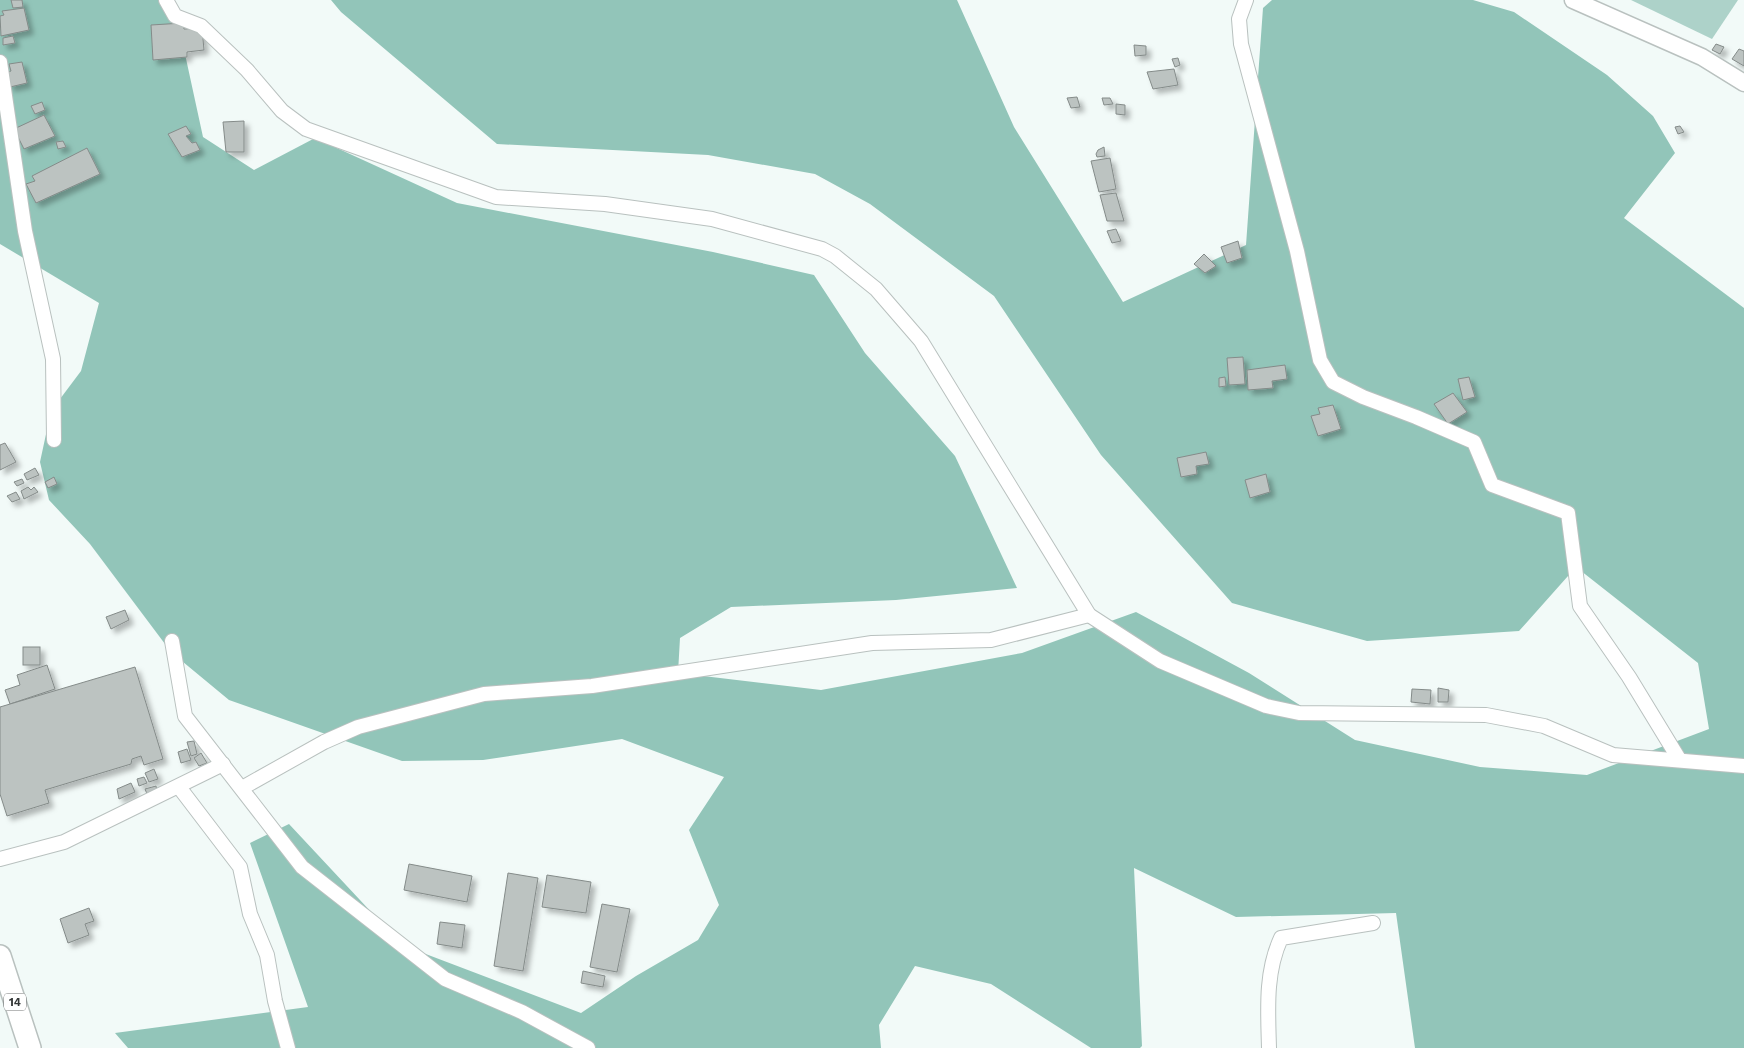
<svg xmlns="http://www.w3.org/2000/svg" width="1744" height="1048" viewBox="0 0 1744 1048" font-family="'Work Sans',sans-serif">
	<style>
		.green { fill: #add2c9 }
		.forest { fill: #92c5b9 }
		.building { fill: #bcc3c1; stroke: #848b89; filter: url(#shadow) }
		.lines { fill: none; stroke-linecap: round; stroke-linejoin: round }
		.minor-casing { stroke: #b9c1bf; stroke-width: 16 }
		.tertiary-casing { stroke: #b9c1bf; stroke-width: 19 }
		.primary-casing { stroke: #b9c1bf; stroke-width: 24 }
		.minor { stroke: #fff; stroke-width: 14 }
		.tertiary { stroke: #fff; stroke-width: 16 }
		.primary { stroke: #fff; stroke-width: 21 }
		.labels { text-anchor: middle; dominant-baseline: central; stroke-width: 4; stroke-linejoin: round; paint-order: stroke }
		.shield { fill: #fff; stroke: #717373; stroke-width: 1 }
		.shield-label { font-size: 11px; font-weight: bold; fill: #343737 }
	</style>
	<defs>
		<filter id="shadow"><feDropShadow dx="4.5" dy="4.5" stdDeviation="2.5" flood-color="#0004"/></filter>
	</defs>
	<rect width="100%" height="100%" fill="#f2faf8"/>
	<polygon class="green" points="1631,0 1738,0 1712,39"/>
	<polygon class="forest" points="0,0 163,0 180,31 203,137 254,170 315,138 457,203 713,252 814,275 865,353 955,456 1017,588 896,600 731,607 680,638 678,673 821,690 1022,653 1136,612 1249,673 1355,740 1480,767 1587,775 1709,729 1698,663 1576,567 1519,631 1367,641 1232,603 1101,455 994,296 870,204 815,174 708,155 497,144 341,12 331,0 957,0 1014,127 1123,302 1246,245 1263,8 1272,0 1473,0 1514,12 1607,75 1653,116 1675,153 1624,218 1744,308 1744,1048 1415,1048 1396,913 1236,917 1134,868 1142,1046 1140,1048 1091,1048 991,984 915,966 879,1025 881,1048 128,1048 115,1033 308,1007 250,843 289,824 402,945 581,1013 636,976 698,940 719,905 689,830 724,777 622,739 483,760 402,761 229,700 171,652 90,544 49,500 40,462 51,411 81,371 99,303 0,244"/>
	<g class="building">
		<polygon points="11,0 22,0 23,7 13,8"/>
		<polygon points="24,8 29,30 1,36 0,16 4,15 2,11"/>
		<polygon points="183,23 184,29 202,28 204,50 187,52 187,57 153,60 151,25"/>
		<polygon points="13,36 15,43 3,45 3,38"/>
		<polygon points="1716,44 1724,47 1720,54 1712,50"/>
		<polygon points="1134,45 1146,46 1146,55 1135,56"/>
		<polygon points="1739,49 1744,51 1744,66 1732,59"/>
		<polygon points="1178,58 1180,65 1175,67 1172,59"/>
		<polygon points="22,62 27,83 10,87 6,73 11,71 9,64"/>
		<polygon points="1174,69 1178,85 1153,89 1147,72"/>
		<polygon points="1077,97 1080,107 1071,108 1067,98"/>
		<polygon points="1102,98 1110,98 1113,104 1104,105"/>
		<polygon points="42,102 45,110 35,114 31,106"/>
		<polygon points="1116,104 1125,105 1125,115 1116,114"/>
		<polygon points="44,115 55,136 24,149 14,129"/>
		<polygon points="244,121 244,152 226,152 223,122"/>
		<polygon points="186,126 191,134 186,136 192,143 196,142 200,150 182,157 168,134"/>
		<polygon points="1680,126 1684,132 1678,134 1675,127"/>
		<polygon points="63,141 66,147 58,149 56,142"/>
		<polygon points="1104,147 1105,156 1097,157 1096,154 1098,150"/>
		<polygon points="87,148 100,174 36,203 26,184 35,181 32,176"/>
		<polygon points="1110,158 1116,189 1099,192 1091,161"/>
		<polygon points="1116,193 1124,221 1107,221 1100,195"/>
		<polygon points="1116,229 1121,241 1112,243 1107,231"/>
		<polygon points="1238,241 1242,258 1227,263 1221,247"/>
		<polygon points="1204,254 1216,266 1205,273 1194,264"/>
		<polygon points="1243,357 1245,384 1229,385 1227,358"/>
		<polygon points="1285,365 1287,379 1272,381 1273,388 1248,390 1247,370"/>
		<polygon points="1225,377 1226,386 1219,387 1219,378"/>
		<polygon points="1469,377 1475,397 1463,400 1458,379"/>
		<polygon points="1453,393 1467,412 1448,424 1434,404"/>
		<polygon points="1333,405 1341,429 1318,436 1311,416 1320,414 1318,408"/>
		<polygon points="5,443 16,462 0,470 0,445"/>
		<polygon points="1206,452 1209,464 1196,466 1197,474 1181,477 1177,458"/>
		<polygon points="35,468 39,475 27,480 24,474"/>
		<polygon points="1266,474 1270,492 1250,498 1245,480"/>
		<polygon points="54,477 57,484 48,488 45,482"/>
		<polygon points="22,479 24,483 17,486 14,482"/>
		<polygon points="28,487 31,490 34,487 38,492 24,499 21,491"/>
		<polygon points="16,492 20,499 12,502 7,496"/>
		<polygon points="125,610 129,620 111,629 106,617"/>
		<rect x="23" y="647" width="17" height="18"/>
		<polygon points="47,665 55,689 10,704 5,690 20,685 17,675"/>
		<polygon points="135,667 163,759 144,765 141,756 132,759 131,764 45,790 49,803 7,816 0,794 0,707"/>
		<polygon points="1438,688 1449,690 1448,702 1438,702"/>
		<polygon points="1412,689 1431,690 1430,704 1411,702"/>
		<polygon points="194,741 197,754 191,756 187,742"/>
		<polygon points="187,749 191,760 181,763 178,752"/>
		<polygon points="201,753 207,763 199,766 194,758"/>
		<polygon points="154,769 158,779 149,782 145,773"/>
		<polygon points="144,777 147,783 139,786 137,779"/>
		<polygon points="131,783 135,792 119,799 117,789"/>
		<polygon points="156,786 157,791 147,794 145,789"/>
		<polygon points="409,864 472,876 467,902 404,890"/>
		<polygon points="508,873 538,878 523,971 494,966"/>
		<polygon points="547,875 591,882 586,913 542,907"/>
		<polygon points="602,904 630,909 617,972 590,967"/>
		<polygon points="89,908 94,921 85,924 89,935 68,943 60,919"/>
		<polygon points="440,922 465,925 462,948 437,944"/>
		<polygon points="583,971 605,976 603,987 581,983"/>
	</g>
	<g class="lines">
		<g class="minor-casing">
			<g id="minor">
				<polyline points="166,0 175,16 201,26 247,70 282,111 306,129 496,197 605,204 712,219 822,249 835,256 876,289 921,341 1089,615 1160,661 1266,706 1299,713 1486,715 1544,726 1613,755 1744,766"/>
				<polyline points="1246,0 1239,19 1241,44 1297,251 1320,360 1333,382 1363,397 1416,417 1474,442 1492,485 1568,513 1580,606 1629,677 1679,759"/>
				<polyline points="0,62 25,231 53,359 54,440"/>
				<polyline points="172,641 185,716 302,867 445,979 522,1012 588,1048"/>
				<polyline points="179,787 240,867 250,914 267,955 275,1001 288,1048"/>
				<polyline points="242,788 324,742 358,727 484,694 592,686 872,643 991,640 1089,615"/>
				<polyline points="0,859 64,842 223,764"/>
				<path d="M1269 1048C1268 1010 1265 973 1281 938L1373 923"/>
			</g>
		</g>
		<g class="tertiary-casing">
			<polyline id="tertiary" points="1573,0 1702,57 1744,83"/>
		</g>
		<g class="primary-casing">
			<polyline id="primary" points="0,956 30,1048"/>
		</g>
		<use href="#minor" class="minor"/>
		<use href="#tertiary" class="tertiary"/>
		<use href="#primary" class="primary"/>
	</g>
	<g class="labels">
		<rect class="shield" x="4" y="993.5" width="22" height="17" rx="4"/>
		<g class="shield-label">
			<text x="15" y="1002">14</text>
		</g>
	</g>
</svg>
